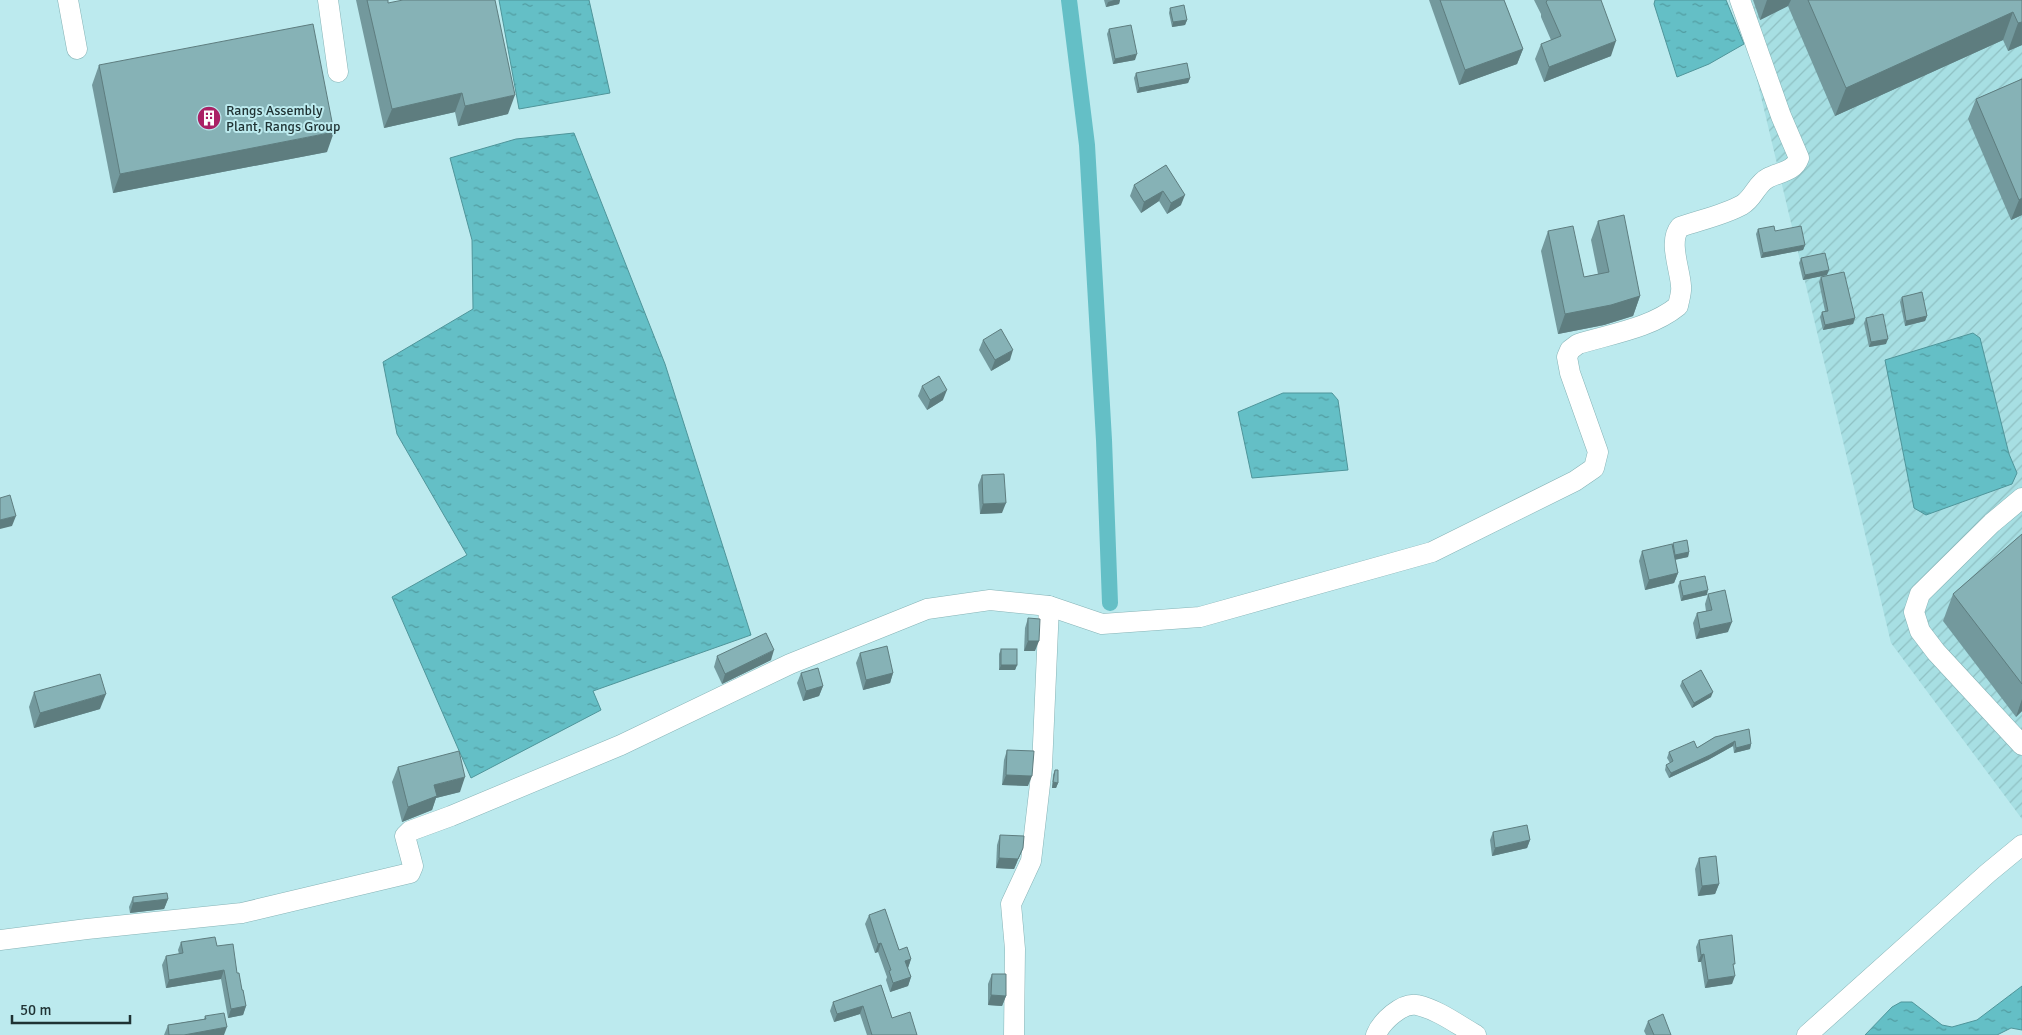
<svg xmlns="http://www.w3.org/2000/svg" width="2022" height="1035" viewBox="0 0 2022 1035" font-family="Signika,sans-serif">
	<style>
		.industrial { fill: url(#industrial-furrows) }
		.water { fill: url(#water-ripples); stroke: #4f959a }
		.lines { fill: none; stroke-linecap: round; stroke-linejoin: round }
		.canal { stroke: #64bfc6; stroke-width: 16 }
		.minor-casing { stroke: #86b3b6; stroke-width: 21 }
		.minor { stroke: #fff; stroke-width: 20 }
		.wall { fill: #73999d }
		.shaded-wall { fill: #5e7d7f }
		.building { fill: #86b2b6; stroke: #5e7d7f }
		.labels { text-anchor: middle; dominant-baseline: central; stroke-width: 4; stroke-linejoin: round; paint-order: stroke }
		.poi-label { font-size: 14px; fill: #1f3233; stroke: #bceaee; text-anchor: start }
	</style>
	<defs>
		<pattern id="industrial-furrows" width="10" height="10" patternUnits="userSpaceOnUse" patternTransform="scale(1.25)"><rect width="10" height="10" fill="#a7dfe3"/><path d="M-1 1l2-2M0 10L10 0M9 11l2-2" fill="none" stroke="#8fc0c3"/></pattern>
		<pattern id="water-ripples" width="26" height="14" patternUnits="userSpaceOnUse" patternTransform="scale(1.25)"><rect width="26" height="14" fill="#64bfc6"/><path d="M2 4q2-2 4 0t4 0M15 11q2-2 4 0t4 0" fill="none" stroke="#529ca1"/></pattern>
	</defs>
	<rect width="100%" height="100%" fill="#bceaee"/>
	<polygon class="industrial" points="1738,0 2022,0 2022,819 1891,643"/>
	<g class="water">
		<polygon points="499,0 589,0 610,93 519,109"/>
		<polygon points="1655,0 1726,0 1744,44 1709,64 1677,77 1654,4"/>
		<polygon points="574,133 665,364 751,635 593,691 601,710 471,778 392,597 467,555 397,434 383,362 473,309 472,240 450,158 516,139"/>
		<polygon points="1973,333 1980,338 2009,454 2017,473 2012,484 1926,515 1914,508 1885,360"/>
		<polygon points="1283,393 1332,393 1338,400 1348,470 1252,478 1238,412"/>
		<polygon points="2022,986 2022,1030 2011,1028 1997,1035 1865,1035 1892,1007 1901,1002 1912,1002 1942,1025 1952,1027 1977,1020"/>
	</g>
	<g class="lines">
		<polyline class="canal" points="1069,0 1087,145 1104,440 1110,603"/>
		<g class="minor-casing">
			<g id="minor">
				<polyline points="68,0 77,49"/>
				<polyline points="328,0 338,72"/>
				<polyline points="2022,498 1992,523 1920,594 1914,612 1920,631 1936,652 2022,745"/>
				<path d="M0 940 87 929 242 913 410 873 413 866 405 836 410 831 451 816 621 745 790 664 927 609 990 600 1049 606 1102 624 1200 617 1432 552 1575 481 1594 468 1598 452 1570 373 1567 357 1570 350 1578 344C1611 334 1651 328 1678 306 1679 300 1682 292 1681 286 1680 269 1668 241 1680 227 1700 220 1724 215 1742 205 1754 198 1756 184 1768 178 1779 172 1794 172 1799 158L1781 116 1740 0"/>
				<polyline points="1014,1035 1015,949 1011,904 1031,861 1042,767 1049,606"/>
				<path d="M1376 1035C1381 1022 1402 1002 1417 1005 1439 1010 1458 1025 1476 1035"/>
				<polyline points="1807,1035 1988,873 2022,845"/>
			</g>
		</g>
		<use href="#minor" class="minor"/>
	</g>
	<g class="wall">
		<polygon points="356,0 388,0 388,3 508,114 458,126 455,112 384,128"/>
		<polygon points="1104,0 1120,0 1119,4 1106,7"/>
		<polygon points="1429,0 1504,0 1523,49 1517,64 1459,85"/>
		<polygon points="1534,0 1601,0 1611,56 1544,82 1535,59 1541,44 1551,40 1541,17 1541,14"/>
		<polygon points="1753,0 2022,0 2022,45 2008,51 2003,40 1835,116 1788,6 1760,20"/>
		<polygon points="1170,8 1187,20 1185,25 1172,27 1169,13"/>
		<polygon points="1109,29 1135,60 1113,64 1107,34"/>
		<polygon points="99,65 327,152 113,193 92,85"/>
		<polygon points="1136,73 1190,78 1188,83 1137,93 1134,78"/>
		<polygon points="2022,79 2022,215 2011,220 1968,119 1976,99"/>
		<polygon points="1166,165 1181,205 1167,214 1159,201 1141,213 1130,196 1134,185"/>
		<polygon points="1598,221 1640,296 1633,316 1604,325 1558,334 1541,251 1548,231 1584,277 1598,274 1591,240"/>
		<polygon points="1758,229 1775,231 1805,245 1803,250 1761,258 1756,234"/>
		<polygon points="1801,258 1827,275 1803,280 1799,263"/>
		<polygon points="1821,277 1855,318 1853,324 1823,330 1820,317 1822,312 1825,311 1819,282"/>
		<polygon points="1902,297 1927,316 1925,321 1905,326 1900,302"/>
		<polygon points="1866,318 1886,344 1869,347 1864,323"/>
		<polygon points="983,340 1010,360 991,371 979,350"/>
		<polygon points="922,386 943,400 927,410 918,396"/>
		<polygon points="982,475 1002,513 980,514 978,485"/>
		<polygon points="2022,534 2022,711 2016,717 1943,621 1953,594"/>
		<polygon points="1673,543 1689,552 1688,557 1675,560 1678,573 1674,583 1645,590 1639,561 1642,551 1672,545"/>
		<polygon points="1680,581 1707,595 1681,601 1678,586"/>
		<polygon points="1708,594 1728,632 1696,639 1693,623 1697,613 1706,611 1705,604"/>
		<polygon points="1028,618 1035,651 1024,651 1025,628"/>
		<polygon points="1001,649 1017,665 1015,670 999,670 999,654"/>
		<polygon points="860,653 893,673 890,683 863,690 856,663"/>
		<polygon points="717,656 771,660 722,684 714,667"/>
		<polygon points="801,673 823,686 819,696 803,701 797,683"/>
		<polygon points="1682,681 1711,697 1692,708 1680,686"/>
		<polygon points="34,692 100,709 34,728 29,707"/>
		<polygon points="1715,737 1751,744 1750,749 1734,753 1733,746 1708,760 1669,778 1665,770 1666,765 1670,763 1667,758 1669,752 1697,748"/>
		<polygon points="1007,750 1028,786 1002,785 1004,760"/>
		<polygon points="398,767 460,792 436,798 432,810 402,822 392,782"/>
		<polygon points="1055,770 1058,783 1056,788 1052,788 1053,775"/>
		<polygon points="1493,832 1530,840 1527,848 1492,856 1490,840"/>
		<polygon points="1000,835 1023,848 1014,869 996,868 997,845"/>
		<polygon points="1699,858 1719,884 1715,894 1698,896 1695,869"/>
		<polygon points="133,897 168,899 164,909 130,913 129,907"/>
		<polygon points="869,915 899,950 911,959 908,968 911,977 908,986 890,992 886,980 887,977 878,952 875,953 865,924"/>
		<polygon points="1699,940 1734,968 1732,984 1705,988 1701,962 1698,962 1696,947"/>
		<polygon points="181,942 217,946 237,973 246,1006 243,1015 228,1018 221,979 166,988 162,965 166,956 179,954 178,950"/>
		<polygon points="992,974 1006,996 1002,1006 988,1005 988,984"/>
		<polygon points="881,985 892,1018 917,1035 867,1035 860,1014 834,1022 830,1011 833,1002"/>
		<polygon points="205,1016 224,1035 164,1035 168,1025 204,1019"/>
		<polygon points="1648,1021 1671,1035 1646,1035 1644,1031"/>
	</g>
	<g class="shaded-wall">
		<polygon points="1114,0 1120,0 1119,4 1106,7 1108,2"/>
		<polygon points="1767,0 1791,0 1788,6 1760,20"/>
		<polygon points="2013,12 2003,40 1835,116 1846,88"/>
		<polygon points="1187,20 1185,25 1172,27 1173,22"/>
		<polygon points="2022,22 2022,45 2008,51 2018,23"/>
		<polygon points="1616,41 1611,56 1544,82 1549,67"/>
		<polygon points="1523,49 1517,64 1459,85 1465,70"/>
		<polygon points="1137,54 1135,60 1113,64 1115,59"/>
		<polygon points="1190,78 1188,83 1137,93 1139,88"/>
		<polygon points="462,93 455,112 384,128 392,109"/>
		<polygon points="515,95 508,114 458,126 465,106"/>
		<polygon points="334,132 327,152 113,193 120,174"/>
		<polygon points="1163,191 1159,201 1141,213 1144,202"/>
		<polygon points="1185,195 1181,205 1167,214 1171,203"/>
		<polygon points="2022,198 2022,215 2011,220 2019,200"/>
		<polygon points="1805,245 1803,250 1761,258 1763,253"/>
		<polygon points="1829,270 1827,275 1803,280 1805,275"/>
		<polygon points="1640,296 1633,316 1604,325 1558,334 1565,314"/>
		<polygon points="1927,316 1925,321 1905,326 1906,321"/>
		<polygon points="1855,318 1853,324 1823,330 1825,325"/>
		<polygon points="1888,339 1886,344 1869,347 1871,342"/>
		<polygon points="1013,350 1010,360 991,371 995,360"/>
		<polygon points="947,390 943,400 927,410 930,400"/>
		<polygon points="1006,503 1002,513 980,514 983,504"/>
		<polygon points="16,516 12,526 0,529 0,520"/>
		<polygon points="1689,552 1688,557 1673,560 1675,555"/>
		<polygon points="1678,573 1674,583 1645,590 1649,580"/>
		<polygon points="1708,590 1707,595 1681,601 1683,596"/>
		<polygon points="1732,622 1728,632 1696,639 1700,629"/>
		<polygon points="1028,641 1039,641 1035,651 1024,651"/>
		<polygon points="774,650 771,660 722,684 725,674"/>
		<polygon points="1001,665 1017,665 1015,670 999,670"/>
		<polygon points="893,673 890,683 863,690 866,680"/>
		<polygon points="823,686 819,696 803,701 806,691"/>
		<polygon points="1713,692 1711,697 1692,708 1694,703"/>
		<polygon points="106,694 100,709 34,728 40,713"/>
		<polygon points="2022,699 2022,711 2016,717"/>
		<polygon points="1735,741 1733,746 1708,760 1669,778 1671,773"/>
		<polygon points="1751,744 1750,749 1734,753 1736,748"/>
		<polygon points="1006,775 1032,776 1028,786 1002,785"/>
		<polygon points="465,777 460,792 436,798 432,810 402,822 408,807 434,785"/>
		<polygon points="1053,782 1058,783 1056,788 1052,788"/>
		<polygon points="1530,840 1527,848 1492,856 1495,848"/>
		<polygon points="1023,848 1014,869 996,868 999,858"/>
		<polygon points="1719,884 1715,894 1698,896 1702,886"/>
		<polygon points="168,899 164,909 130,913 133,903"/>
		<polygon points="881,943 878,952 875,953 878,944"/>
		<polygon points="1704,954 1701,962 1698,962 1701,955"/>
		<polygon points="911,959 908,968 902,970 905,961"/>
		<polygon points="224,970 221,979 166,988 169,980"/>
		<polygon points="1735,976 1732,984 1705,988 1708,980"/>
		<polygon points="911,977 908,986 890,992 893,983"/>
		<polygon points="991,995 1006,996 1002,1006 988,1005"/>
		<polygon points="246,1006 243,1015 228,1018 231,1009"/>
		<polygon points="863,1006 860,1014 834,1022 837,1014"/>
		<polygon points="227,1027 224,1035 184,1035"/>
	</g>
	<g class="building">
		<polygon points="367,0 388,0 388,3 403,0 495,0 515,95 465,106 462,93 392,109"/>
		<polygon points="1440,0 1504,0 1523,49 1465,70"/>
		<polygon points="1547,0 1601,0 1616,41 1549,67 1541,44 1561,36 1546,2 1547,1"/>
		<polygon points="1808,0 2022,0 2022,22 2018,23 2013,12 1846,88"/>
		<polygon points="1184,5 1187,20 1173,22 1170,8"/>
		<polygon points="313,24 334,132 120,174 99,65"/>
		<polygon points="1131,25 1137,54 1115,59 1109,29"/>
		<polygon points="1187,63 1190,78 1139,88 1136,73"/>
		<polygon points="2022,79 2022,198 2019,200 1976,99"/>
		<polygon points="1166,165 1185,195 1171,203 1163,191 1144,202 1134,185"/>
		<polygon points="1624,215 1640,296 1611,305 1565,314 1548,231 1573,226 1584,277 1609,272 1598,221"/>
		<polygon points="1774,226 1775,231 1801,226 1805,245 1763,253 1758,229"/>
		<polygon points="1825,253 1829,270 1805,275 1801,258"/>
		<polygon points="1844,272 1855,318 1825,325 1822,312 1828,311 1821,277"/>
		<polygon points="1922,292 1927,316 1906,321 1902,297"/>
		<polygon points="1883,314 1888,339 1871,342 1866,318"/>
		<polygon points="1001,329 1013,350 995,360 983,340"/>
		<polygon points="939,376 947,390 930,400 922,386"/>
		<polygon points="1004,474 1006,503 983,504 982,475"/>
		<polygon points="10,495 16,516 0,520 0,498"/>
		<polygon points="2022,534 2022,684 1953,594"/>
		<polygon points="1687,540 1689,552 1675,555 1673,543"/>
		<polygon points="1672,544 1678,573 1649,580 1642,551"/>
		<polygon points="1705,576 1708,590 1683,596 1680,581"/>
		<polygon points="1725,590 1732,622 1700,629 1697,613 1712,610 1708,594"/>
		<polygon points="1028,618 1040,619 1039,641 1028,641"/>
		<polygon points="766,633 774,650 725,674 717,656"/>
		<polygon points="887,646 893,673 866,680 860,653"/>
		<rect x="1001" y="649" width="16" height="16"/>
		<polygon points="818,668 823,686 806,691 801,673"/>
		<polygon points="1701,670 1713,692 1694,703 1682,681"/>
		<polygon points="100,674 106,694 40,713 34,692"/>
		<polygon points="1749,729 1751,744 1736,748 1735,741 1710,755 1671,773 1666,765 1673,761 1669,752 1694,741 1697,748 1715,737"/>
		<polygon points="1007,750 1034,751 1032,776 1006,775"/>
		<polygon points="459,751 465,777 434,785 437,796 408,807 398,767"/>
		<polygon points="1055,770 1058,770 1058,783 1053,782"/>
		<polygon points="1527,825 1530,840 1495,848 1493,832"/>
		<polygon points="1000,835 1024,836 1023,848 1018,859 999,858"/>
		<polygon points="1716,856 1719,884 1702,886 1699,858"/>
		<polygon points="167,893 168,899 133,903 133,897"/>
		<polygon points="885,909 899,950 907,947 911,959 905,961 911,977 893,983 889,971 891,970 881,943 878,944 869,915"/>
		<polygon points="1732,935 1735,964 1733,964 1735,976 1708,980 1704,954 1701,955 1699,940"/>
		<polygon points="215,937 217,946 233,944 237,973 239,973 242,990 243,990 246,1006 231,1009 224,970 169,980 166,956 183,953 181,942"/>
		<polygon points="992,974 1006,974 1006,996 991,995"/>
		<polygon points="881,985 892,1018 910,1012 917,1035 872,1035 863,1006 837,1014 833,1002"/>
		<polygon points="224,1013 227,1027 184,1035 169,1035 168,1025 206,1019 205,1016"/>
		<polygon points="1663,1014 1671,1035 1654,1035 1648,1021"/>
	</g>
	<defs>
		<g id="building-disc" transform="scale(1.25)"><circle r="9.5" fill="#aa2165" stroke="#bceaee"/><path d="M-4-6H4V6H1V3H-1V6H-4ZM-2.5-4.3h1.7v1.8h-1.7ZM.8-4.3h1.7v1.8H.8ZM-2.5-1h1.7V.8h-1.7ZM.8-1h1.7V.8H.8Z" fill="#fff"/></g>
	</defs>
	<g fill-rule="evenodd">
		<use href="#building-disc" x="209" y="118"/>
	</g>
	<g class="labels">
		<g class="poi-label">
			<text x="226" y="110">Rangs Assembly<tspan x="226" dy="16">Plant, Rangs Group</tspan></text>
		</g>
	</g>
	<path d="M12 1015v8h118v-8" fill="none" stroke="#1f3233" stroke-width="2.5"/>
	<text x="20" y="1015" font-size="15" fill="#1f3233" stroke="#bceaee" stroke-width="4" paint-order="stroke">50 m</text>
</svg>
